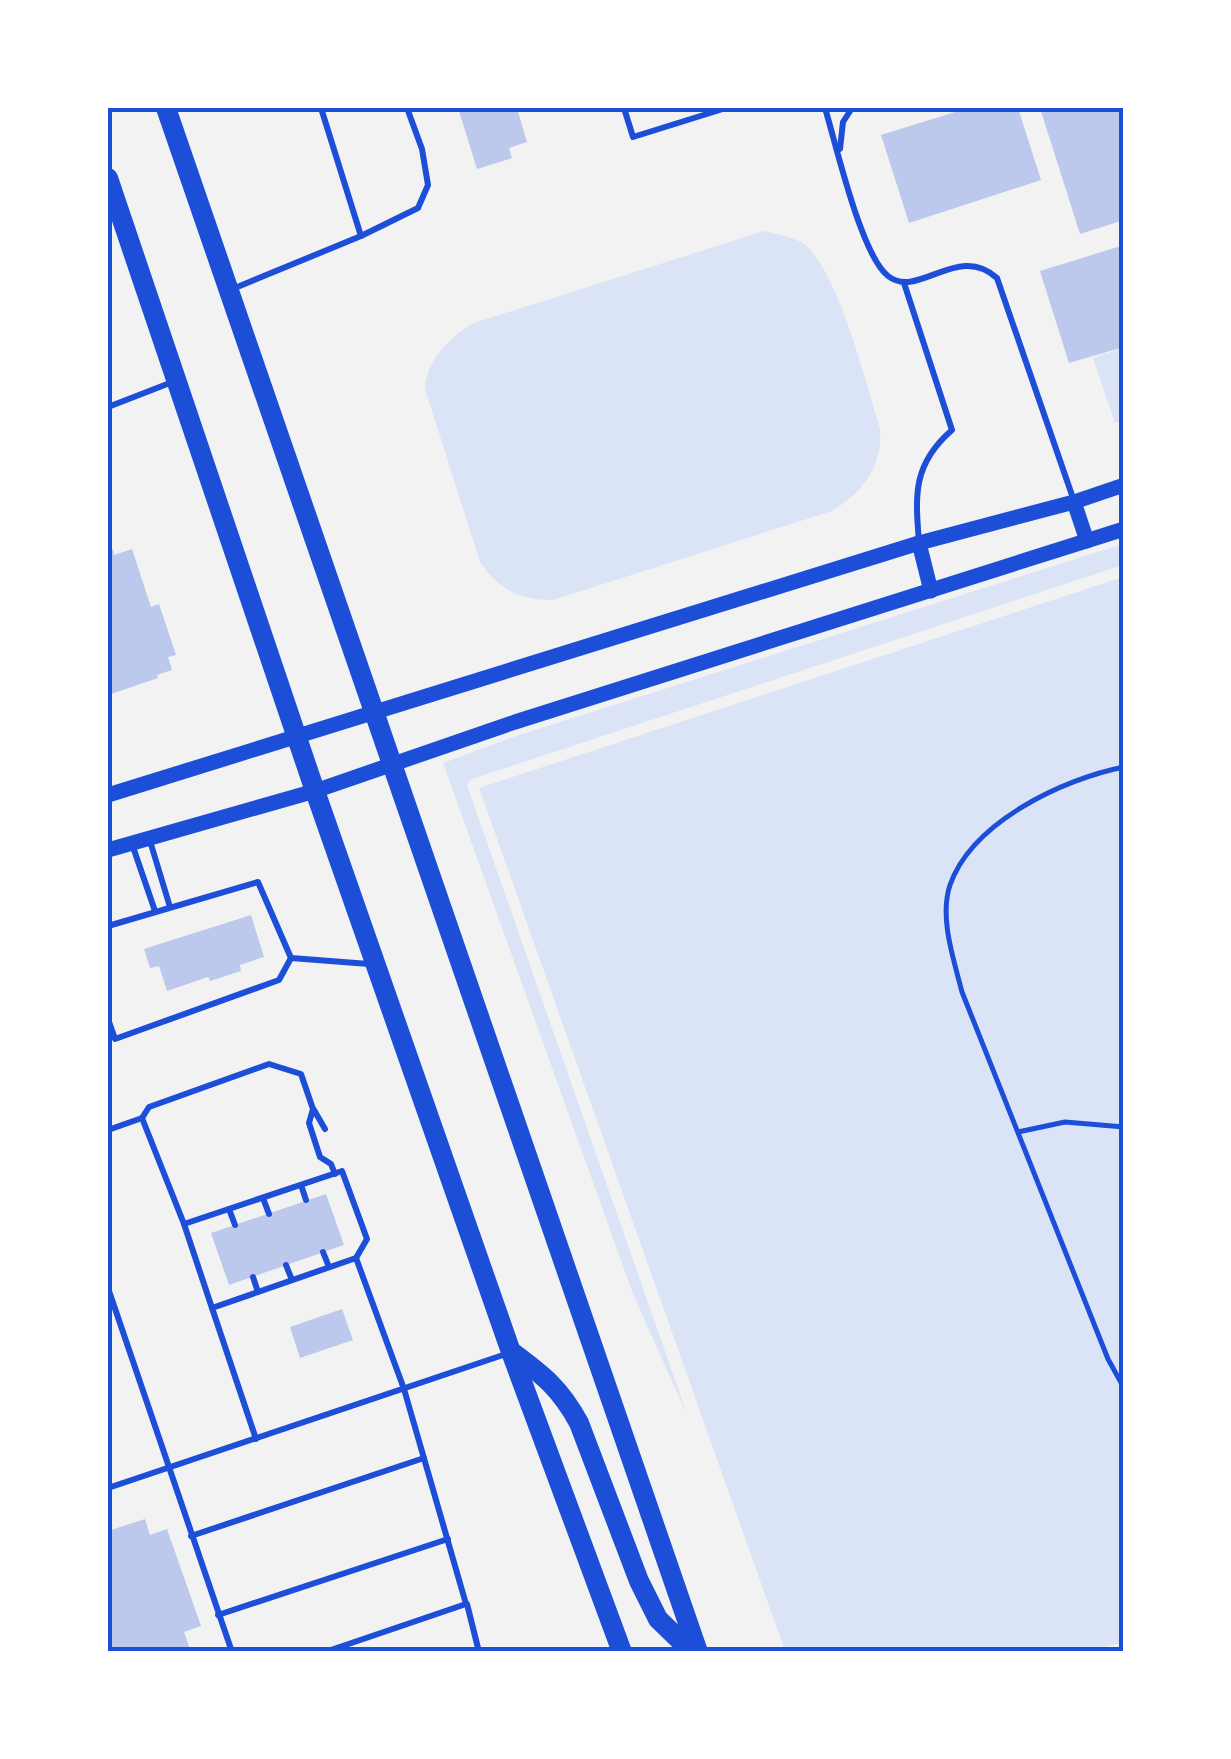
<svg xmlns="http://www.w3.org/2000/svg" width="1231" height="1759" viewBox="0 0 1231 1759" font-family="Arial,sans-serif">
	<style>
		.green { fill: #dbe4f7 }
		.building { fill: #bdc9ec }
		.lines { fill: none; stroke-linecap: round; stroke-linejoin: round }
		.path { stroke: #1d4ed8; stroke-width: 5 }
		.service { stroke: #1d4ed8; stroke-width: 6 }
		.tertiary { stroke: #1d4ed8; stroke-width: 15 }
		.primary { stroke: #1d4ed8; stroke-width: 20 }
		.neatline { fill: none; stroke: #1d4ed8; stroke-width: 4 }
	</style>
	<rect width="100%" height="100%" fill="#f2f2f2"/>
	<g class="green">
		<path d="M764 231C776 234 790 236 801 242 836 262 867 387 880 428 883 466 864 491 832 511L553 600C519 601 499 589 480 562L425 389C426 361 450 336 474 323Z"/>
		<polygon points="1123,348 1123,421 1115,423 1093,358"/>
		<polygon points="1123,544 1123,565 472,779 467,785 688,1417 633,1294 443,763 519,735"/>
		<polygon points="1123,577 1123,1643 1076,1652 785,1651 479,788"/>
	</g>
	<g class="building">
		<polygon points="458,108 517,108 527,142 509,148 512,158 477,169"/>
		<polygon points="968,108 1018,108 1041,180 909,223 881,135"/>
		<polygon points="1040,108 1124,108 1124,220 1080,234"/>
		<polygon points="1124,245 1124,347 1069,363 1040,271"/>
		<polygon points="113,549 114,555 132,549 151,607 159,604 176,655 168,657 172,670 157,675 158,678 108,695 108,551"/>
		<polygon points="251,915 264,957 240,965 241,971 210,981 208,977 167,991 159,966 150,968 144,949"/>
		<polygon points="326,1194 344,1245 229,1285 211,1233"/>
		<polygon points="342,1309 353,1340 300,1358 290,1327"/>
		<polygon points="145,1519 150,1535 167,1529 201,1626 184,1632 191,1652 108,1652 108,1531"/>
	</g>
	<g class="lines">
		<g class="path">
			<path d="M1124 767C1063 779 972 822 950 885 939 918 954 960 962 992L1108 1359 1124 1388"/>
			<polyline points="1018,1132 1065,1122 1124,1127"/>
		</g>
		<g class="service">
			<polyline points="321,108 361,236"/>
			<polyline points="624,108 633,137 726,108"/>
			<path d="M825 108C836 144 861 255 888 276 918 300 958 242 997 278L1074 501"/>
			<polyline points="840,149 843,122 852,108"/>
			<path d="M904 283 952 430C913 464 915 494 919 542"/>
			<polyline points="230,290 361,236 418,208 428,185 422,149 407,108"/>
			<polyline points="108,407 175,381"/>
			<polyline points="150,841 170,907"/>
			<polyline points="132,844 155,911"/>
			<polyline points="108,926 258,882 291,958"/>
			<polyline points="291,958 369,964"/>
			<polyline points="108,1019 115,1039 279,980 291,958"/>
			<polyline points="314,1110 325,1129"/>
			<polyline points="142,1118 149,1107 269,1064 301,1074 313,1109 309,1123 320,1157 331,1164 335,1174"/>
			<polyline points="108,1130 142,1118 184,1224 212,1308"/>
			<polyline points="301,1185 306,1200"/>
			<polyline points="263,1198 269,1214"/>
			<polyline points="229,1209 235,1225"/>
			<polyline points="184,1224 342,1171 367,1239 356,1258"/>
			<polyline points="323,1252 329,1267"/>
			<polyline points="286,1265 292,1280"/>
			<polyline points="253,1277 258,1292"/>
			<polyline points="108,1288 232,1652"/>
			<polyline points="256,1439 212,1308 356,1258 404,1389 466,1604 325,1652"/>
			<polyline points="108,1488 506,1354"/>
			<polyline points="191,1536 424,1458"/>
			<polyline points="467,1604 479,1652"/>
			<polyline points="218,1615 448,1539"/>
		</g>
		<g class="tertiary">
			<polyline points="1074,502 1087,541"/>
			<polyline points="919,543 931,591"/>
			<polyline points="108,795 919,543 1074,502 1124,485"/>
			<polyline points="108,850 315,791 515,722 1124,529"/>
		</g>
		<g class="primary">
			<polyline points="166,108 698,1652"/>
			<polyline points="108,178 315,791 511,1352 622,1652"/>
			<path d="M512 1352C543 1375 560 1388 579 1423L639 1581 658 1619 692 1652"/>
		</g>
	</g>
	<rect width="1231" height="1759" fill="none" stroke="#ffffff" stroke-width="220"/>
	<rect x="110" y="110" width="1011" height="1539" class="neatline"/>
</svg>
